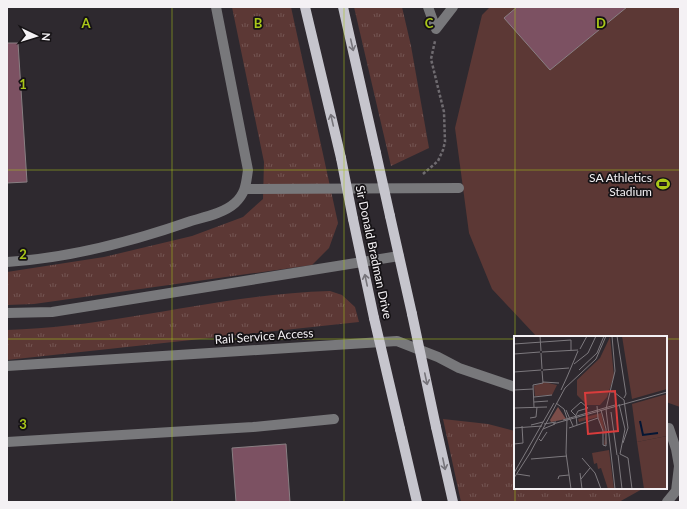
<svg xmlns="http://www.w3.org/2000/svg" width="687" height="509" viewBox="0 0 687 509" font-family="Lato,sans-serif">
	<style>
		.grass { fill: url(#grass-tufts) }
		.garden { fill: #5c3835 }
		.building { fill: #7c5162; stroke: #897f83 }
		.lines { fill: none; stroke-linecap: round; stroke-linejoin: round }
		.path { stroke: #6f6b70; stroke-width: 2.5; stroke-dasharray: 3 2; stroke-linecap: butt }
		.minor { stroke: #78787b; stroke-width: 10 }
		.major { stroke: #c6c5cd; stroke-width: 10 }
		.major-bridge { stroke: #c6c5cd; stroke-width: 10 }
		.oneway { stroke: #76747a }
		.grid { fill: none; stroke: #aac719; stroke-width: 1; stroke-opacity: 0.55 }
		.labels { text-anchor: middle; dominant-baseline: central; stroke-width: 3.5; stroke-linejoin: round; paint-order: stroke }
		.poi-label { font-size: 12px; fill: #f4f1f4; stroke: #151215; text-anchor: end }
		.street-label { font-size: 12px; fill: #f4f1f4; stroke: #151215 }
		.inset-river { fill: none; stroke: #041634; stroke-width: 2 }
		.inset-road { fill: none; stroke: #7d797e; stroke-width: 1 }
		.view { fill: #d93c3c; fill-opacity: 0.15; stroke: #d93c3c; stroke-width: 2 }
		.inset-edge { fill: none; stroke: #f4f1f4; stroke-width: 2 }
		.grid-label { font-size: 13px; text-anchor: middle; font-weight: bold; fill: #aac719; stroke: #151215; stroke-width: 3.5; stroke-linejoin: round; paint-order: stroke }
	</style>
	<defs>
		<pattern id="grass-tufts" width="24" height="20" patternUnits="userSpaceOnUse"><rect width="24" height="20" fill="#5c3835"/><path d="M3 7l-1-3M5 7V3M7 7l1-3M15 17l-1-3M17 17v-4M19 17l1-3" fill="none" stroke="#745553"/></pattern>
	</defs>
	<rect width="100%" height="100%" fill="#2e292f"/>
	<g class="grass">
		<polygon points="232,7 291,7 338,223 329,248 312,265 34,304 7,305 7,272 104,257 192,236 243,217 263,199 264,162"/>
		<polygon points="354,7 402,7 411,46 429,148 391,166"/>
		<path d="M330 291 342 295 355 307 359 322 7 360V330C116 327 222 294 330 291Z"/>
		<polygon points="443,419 488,424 515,431 515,488 644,488 619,502 461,502"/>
	</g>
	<polygon class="garden" points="490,7 680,7 680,407 666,402 666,337 537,337 492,289 469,233 455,128 482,15"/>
	<g class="building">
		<polygon points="517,7 627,7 550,70 504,18"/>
		<polygon points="7,43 18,43 27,182 7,183"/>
		<polygon points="286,444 290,502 236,502 232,448"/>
	</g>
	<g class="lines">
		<polyline class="path" points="423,174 438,161 443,150 445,142 444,112 431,59 435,41"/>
		<g class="minor">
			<polyline points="428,7 436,29 453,7"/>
			<polyline points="246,189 459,188"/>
			<path d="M7 262C70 258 131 242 191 221 205 217 224 213 235 203 246 193 246 183 248 170L216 7"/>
			<polyline points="7,313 52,312 399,256"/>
			<polyline points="7,366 397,341 438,357 459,368 515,387"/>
			<polyline points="7,442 253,427 334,419"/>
			<polyline points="667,502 676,491 679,466 676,449 669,428"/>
		</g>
		<g class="major">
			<polyline points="305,7 341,158"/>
			<polyline points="343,7 376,153"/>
			<polyline points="390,216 412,314"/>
			<polyline points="353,219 374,318"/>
			<polyline points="436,427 453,502"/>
			<polyline points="400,429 417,502"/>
		</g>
		<g class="major-bridge">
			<polyline points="376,153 390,216"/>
			<polyline points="341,158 353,219"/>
			<polyline points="412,314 436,427"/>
			<polyline points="374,318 400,429"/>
		</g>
	</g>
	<defs><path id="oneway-shaft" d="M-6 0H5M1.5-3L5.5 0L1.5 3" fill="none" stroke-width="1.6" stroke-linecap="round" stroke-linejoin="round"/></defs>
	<g class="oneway">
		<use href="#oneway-shaft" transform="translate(352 45) rotate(77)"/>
		<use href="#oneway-shaft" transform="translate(332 120) rotate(-103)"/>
		<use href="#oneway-shaft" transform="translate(366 280) rotate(-102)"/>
		<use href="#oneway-shaft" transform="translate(426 379) rotate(78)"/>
		<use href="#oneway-shaft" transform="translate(444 464) rotate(78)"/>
	</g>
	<path class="grid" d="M172 7V502M344 7V502M515 7V337M7 170H680M7 339H515M666 339H680M515 488V502"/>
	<defs>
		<g id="stadium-bare" transform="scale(1.08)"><path d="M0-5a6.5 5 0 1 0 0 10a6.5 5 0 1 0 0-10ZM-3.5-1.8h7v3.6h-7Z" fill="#aac719" stroke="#151215" stroke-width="2.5" paint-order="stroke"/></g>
	</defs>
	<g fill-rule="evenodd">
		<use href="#stadium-bare" x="663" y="184"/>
	</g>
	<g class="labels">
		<g class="poi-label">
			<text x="652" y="177">SA Athletics<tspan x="652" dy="14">Stadium</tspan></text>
		</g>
		<g class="street-label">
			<text transform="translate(374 252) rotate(78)">Sir Donald Bradman Drive</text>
			<text transform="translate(264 336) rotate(-4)">Rail Service Access</text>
		</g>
	</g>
	<g transform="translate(514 336)">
		<rect width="153" height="153" fill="#2e292f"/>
		<path d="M108 0H153V53L118 63ZM30 46 43 49 38 59 21 60 20 50ZM153 58V100L123 106 118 68ZM87 77 91 94 93 108 90 109 91 100 84 81 65 86 64 83Z" fill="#5c3835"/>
		<path d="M44 71 52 83 37 86 36 84Z" fill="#7b4d49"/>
		<path d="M153 100V153H130L123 106Z" fill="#5c3835"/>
		<path d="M96 1 100 40 93 61 86 69H73L63 59V44L86 22ZM95 114 100 153H94L87 132 84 133 83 127 80 128 78 117Z" fill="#5c3835"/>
		<path class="inset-river" d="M126 85 129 99 144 97"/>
		<path class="inset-road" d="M26 0 27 15M98 0 101 35 92 73 101 153M103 0 112 58 110 62M0 8 57 4V14M66 13 73 0M28 16 64 14M27 17 28 33M0 18 26 16M60 28 74 17 82 0M29 34 55 32M65 34 83 17 90 0M0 36 27 34M53 41 64 15M29 46 45 47M0 54 19 53M47 54 53 41M97 56H100L110 64 114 92 109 107M20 61 38 59M20 66 34 65M42 67 50 73 53 82 52 117 57 153M105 68 111 93 106 118M83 70 84 82M20 71 19 49 29 47 28 35M0 72 33 71M52 74 59 90M97 76 103 119M62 79 64 75 74 72 67 66 57 75 62 80 63 89M16 82 22 81 23 71M49 84 101 69M30 88 42 86M39 88 153 56M17 89 29 86M0 92 28 90M55 92 84 82 89 95V109L92 110V93L87 74M29 93 41 88M25 103 27 105 33 96M0 108 9 107 8 90M106 118 114 122 118 153M104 119 108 153M68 122 81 137 87 153M17 123 53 120M0 137 40 67M66 137 68 153M3 138 16 140M0 142 16 117 51 52 82 23 92 0M44 143 45 140 55 139M67 143 76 132"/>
		<path class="view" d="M101 55 104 95 74 98 71 57Z"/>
		<rect width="153" height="153" class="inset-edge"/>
	</g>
	<g class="grid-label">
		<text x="86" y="28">A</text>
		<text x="258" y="28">B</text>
		<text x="429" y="28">C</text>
		<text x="601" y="28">D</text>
		<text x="23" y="89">1</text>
		<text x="23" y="259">2</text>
		<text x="23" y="429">3</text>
	</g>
	<rect width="687" height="509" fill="none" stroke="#f4f1f4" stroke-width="16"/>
	<g transform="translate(36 36) rotate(94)" stroke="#151215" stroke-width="3" paint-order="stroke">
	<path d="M0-3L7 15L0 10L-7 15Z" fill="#f4f1f4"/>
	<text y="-6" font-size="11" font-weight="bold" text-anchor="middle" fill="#f4f1f4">N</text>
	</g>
</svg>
